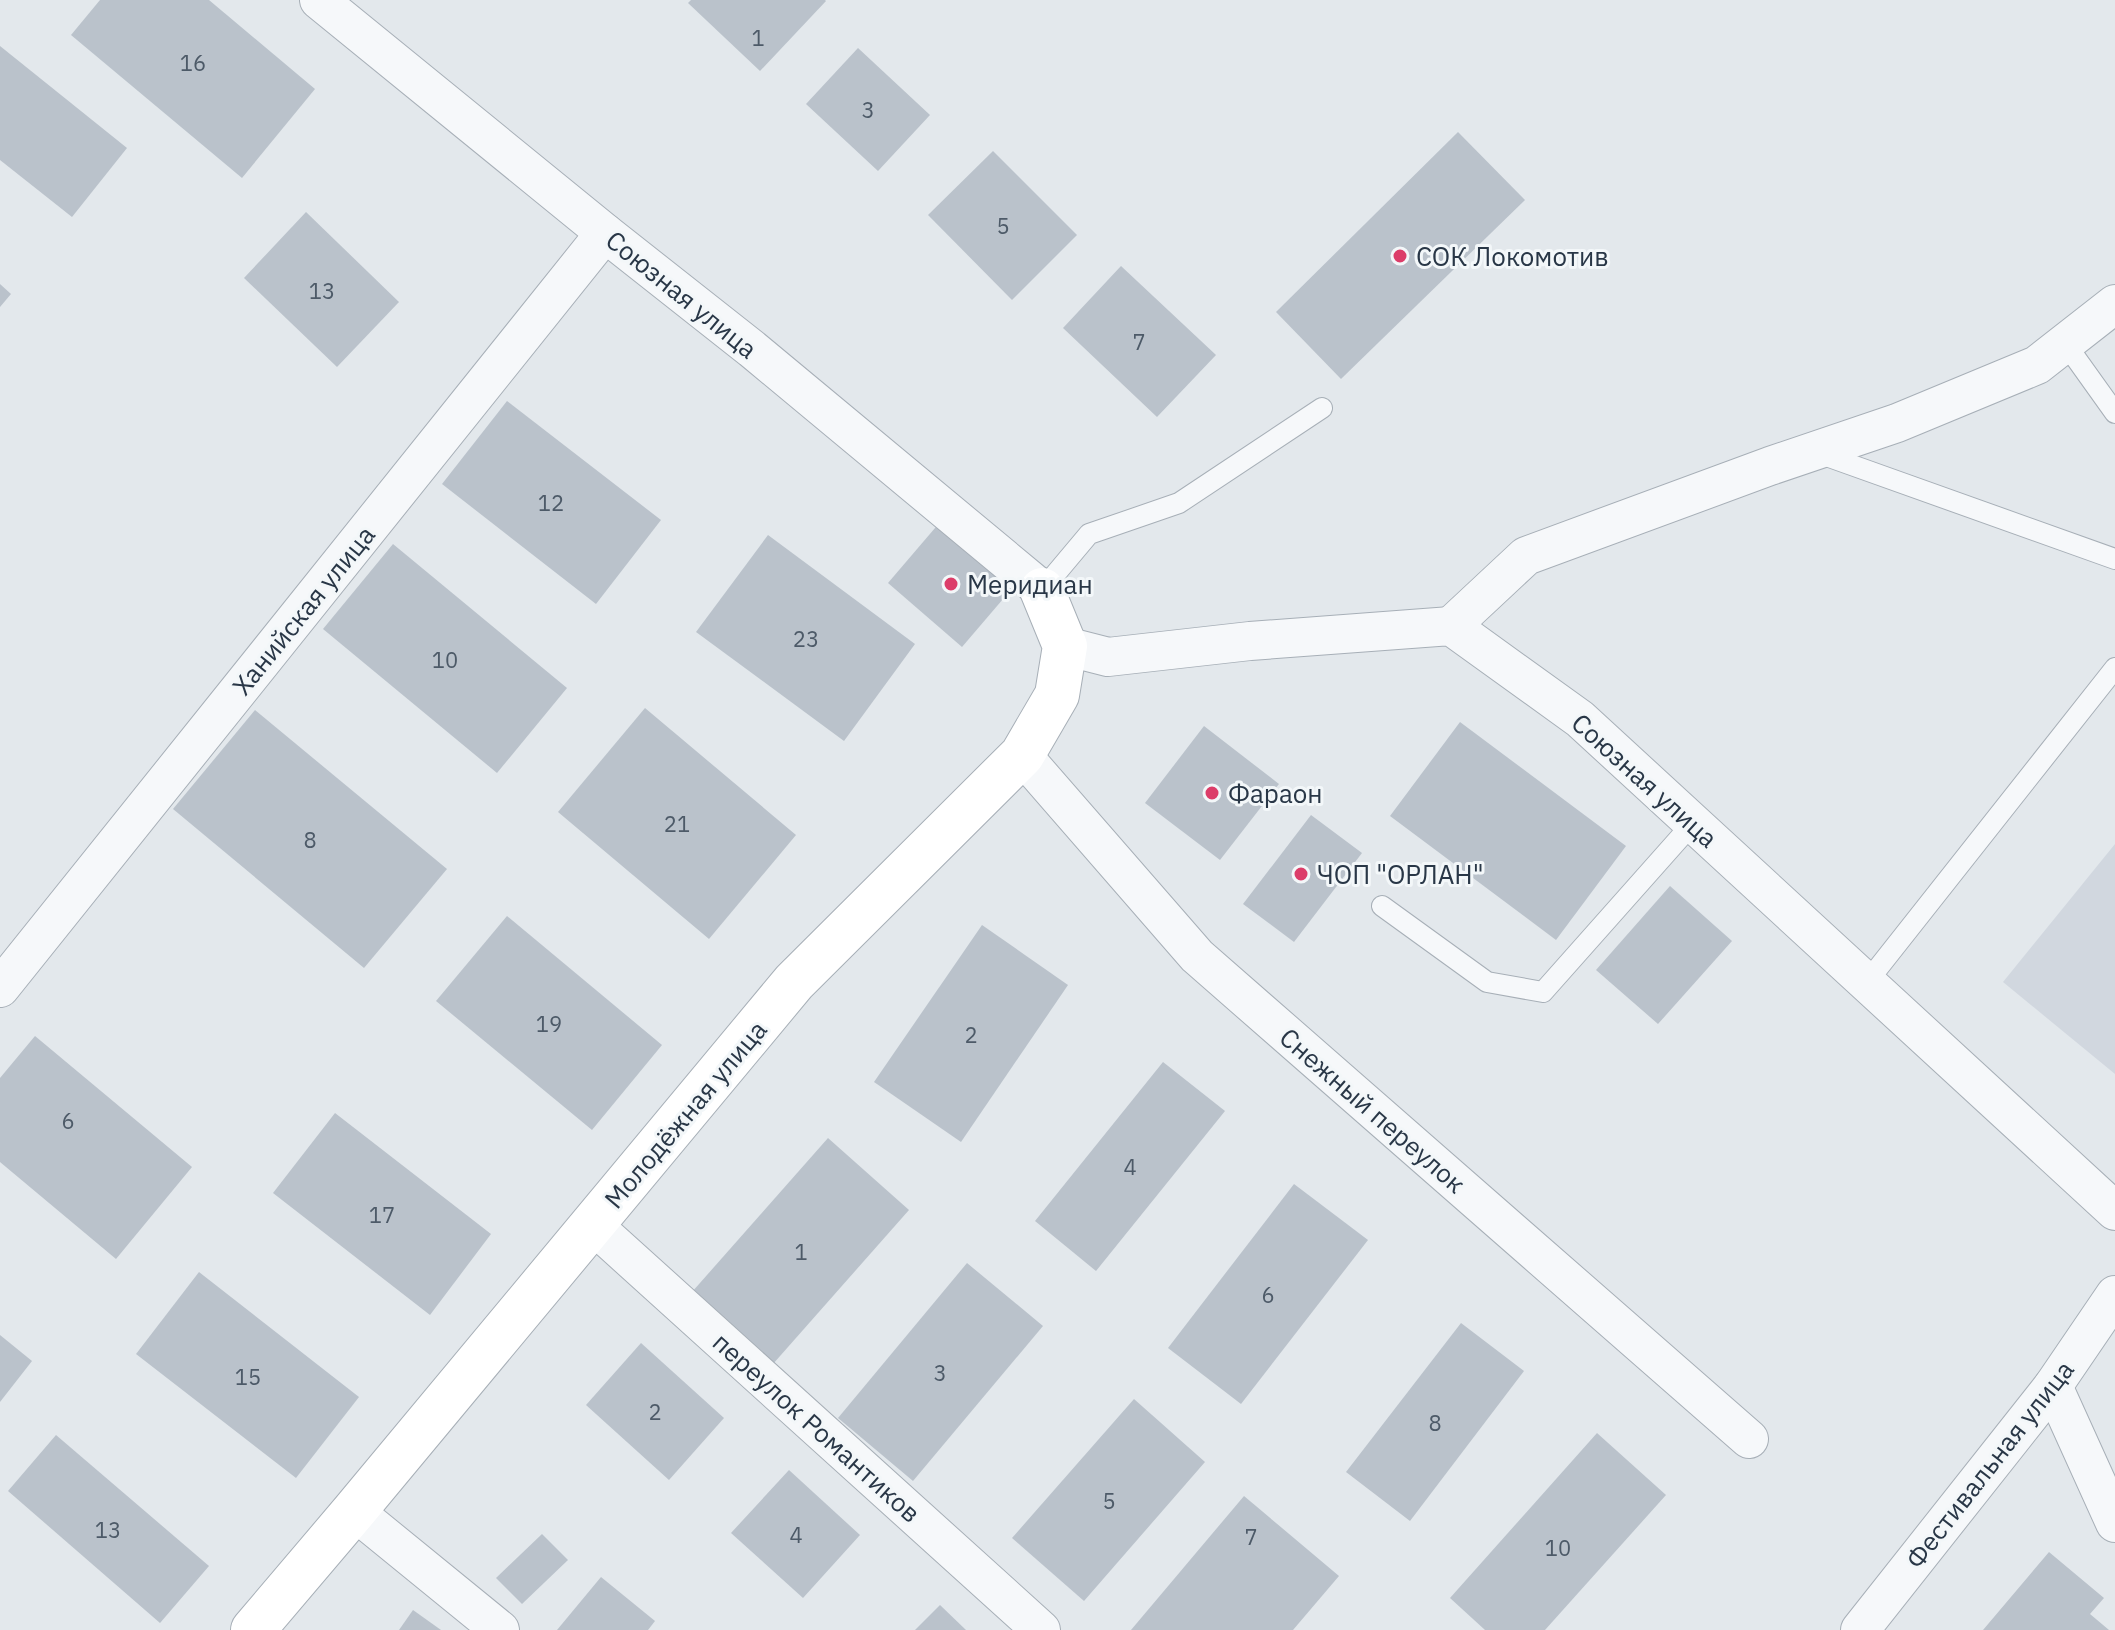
<svg xmlns="http://www.w3.org/2000/svg" width="2115" height="1630" viewBox="0 0 2115 1630" font-family="'IBM Plex Sans',sans-serif">
	<style>
		.built { fill: #d1d7df }
		.building { fill: #bac2cb }
		.lines { fill: none; stroke-linecap: round; stroke-linejoin: round }
		.lane-casing { stroke: #a7afb7; stroke-width: 22 }
		.street-casing { stroke: #a7afb7; stroke-width: 40 }
		.secondary-casing { stroke: #a7afb7; stroke-width: 46 }
		.lane { stroke: #f6f8fa; stroke-width: 20 }
		.street { stroke: #f6f8fa; stroke-width: 38 }
		.secondary { stroke: #fff; stroke-width: 44 }
		.poi-dot { fill: #dc3d69; stroke: #f3f7f9; stroke-width: 3 }
		.labels { text-anchor: middle; dominant-baseline: central; stroke-width: 6; stroke-linejoin: round; paint-order: stroke }
		.number-label { font-size: 22px; fill: #4d5a68 }
		.poi-label { font-size: 26px; fill: #293747; stroke: #f3f7f9; text-anchor: start }
		.street-label { font-size: 26px; fill: #293747; stroke: #f3f7f9 }
	</style>
	<rect width="100%" height="100%" fill="#e3e8ec"/>
	<polygon class="built" points="2115,844 2115,1074 2003,982"/>
	<g class="building">
		<polygon points="100,0 209,0 315,89 242,178 71,35"/>
		<polygon points="691,0 825,0 826,1 760,71 688,3"/>
		<polygon points="0,46 127,148 72,217 0,160"/>
		<polygon points="858,48 930,115 878,171 806,104"/>
		<polygon points="1458,132 1525,200 1341,379 1276,312"/>
		<polygon points="993,151 1077,235 1012,300 928,215"/>
		<polygon points="306,212 399,302 337,367 244,278"/>
		<polygon points="1121,266 1216,355 1157,417 1063,328"/>
		<polygon points="0,284 11,294 0,307"/>
		<polygon points="507,401 661,520 596,604 442,484"/>
		<polygon points="941,521 1015,585 962,647 888,583"/>
		<polygon points="768,535 915,644 844,741 696,632"/>
		<polygon points="393,544 567,688 497,773 323,629"/>
		<polygon points="645,708 796,835 709,939 558,812"/>
		<polygon points="255,710 447,869 364,968 173,809"/>
		<polygon points="1460,722 1626,846 1556,940 1390,816"/>
		<polygon points="1204,726 1279,784 1220,860 1145,803"/>
		<polygon points="1311,815 1362,853 1294,942 1243,904"/>
		<polygon points="1670,886 1732,941 1658,1024 1596,970"/>
		<polygon points="507,916 662,1045 592,1130 436,1001"/>
		<polygon points="982,925 1068,985 961,1142 874,1082"/>
		<polygon points="35,1036 192,1167 116,1259 0,1162 0,1078"/>
		<polygon points="1163,1062 1225,1111 1096,1271 1035,1221"/>
		<polygon points="335,1113 491,1234 430,1315 273,1193"/>
		<polygon points="828,1138 909,1210 773,1364 692,1292"/>
		<polygon points="1294,1184 1368,1240 1241,1404 1168,1348"/>
		<polygon points="967,1263 1043,1326 913,1481 838,1418"/>
		<polygon points="199,1272 359,1397 296,1478 136,1354"/>
		<polygon points="1461,1323 1524,1371 1410,1521 1346,1472"/>
		<polygon points="0,1335 32,1361 0,1402"/>
		<polygon points="641,1343 724,1418 669,1480 586,1405"/>
		<polygon points="1134,1399 1205,1462 1084,1601 1012,1538"/>
		<polygon points="1597,1433 1666,1495 1545,1630 1485,1630 1450,1598"/>
		<polygon points="56,1435 209,1566 160,1623 8,1491"/>
		<polygon points="789,1470 860,1535 803,1598 731,1533"/>
		<polygon points="1244,1496 1339,1576 1293,1630 1131,1630"/>
		<polygon points="542,1534 568,1560 522,1604 496,1578"/>
		<polygon points="2049,1552 2104,1598 2090,1614 2109,1630 1983,1630"/>
		<polygon points="601,1577 655,1621 648,1630 557,1630"/>
		<polygon points="940,1605 966,1630 915,1630"/>
		<polygon points="413,1610 441,1630 399,1630"/>
	</g>
	<g class="lines">
		<g class="lane-casing">
			<g id="lane">
				<polyline points="2065,343 2115,413"/>
				<polyline points="1818,453 2115,559"/>
				<polyline points="1042,590 1089,534 1179,503 1322,408"/>
				<polyline points="1382,906 1487,982 1543,992 1693,823"/>
				<polyline points="1867,982 2115,668"/>
			</g>
		</g>
		<g class="street-casing">
			<g id="street">
				<polyline points="319,0 605,233 752,349 1042,590"/>
				<polyline points="1451,626 1526,556 1770,466 1897,423 2037,365 2115,304"/>
				<polyline points="1065,646 1108,657 1250,641 1451,626 1580,719 2115,1211"/>
				<polyline points="1022,755 1197,956 1749,1439"/>
				<polyline points="0,988 605,233"/>
				<polyline points="593,1225 1041,1630"/>
				<polyline points="2053,1386 2115,1523"/>
				<polyline points="354,1511 500,1630"/>
				<polyline points="1860,1630 2053,1386 2115,1295"/>
			</g>
		</g>
		<g class="secondary-casing">
			<polyline id="secondary" points="253,1630 354,1511 794,982 1022,755 1057,695 1065,646 1042,590"/>
		</g>
		<use href="#lane" class="lane"/>
		<use href="#street" class="street"/>
		<use href="#secondary" class="secondary"/>
	</g>
	<g class="poi-dot">
		<circle cx="1400" cy="256" r="8"/>
		<circle cx="951" cy="584" r="8"/>
		<circle cx="1212" cy="793" r="8"/>
		<circle cx="1301" cy="874" r="8"/>
	</g>
	<g class="labels">
		<g class="number-label">
			<text x="758" y="37">1</text>
			<text x="193" y="62">16</text>
			<text x="868" y="109">3</text>
			<text x="1003" y="225">5</text>
			<text x="322" y="290">13</text>
			<text x="1139" y="341">7</text>
			<text x="551" y="502">12</text>
			<text x="806" y="638">23</text>
			<text x="445" y="659">10</text>
			<text x="677" y="823">21</text>
			<text x="310" y="839">8</text>
			<text x="549" y="1023">19</text>
			<text x="971" y="1034">2</text>
			<text x="68" y="1120">6</text>
			<text x="1130" y="1166">4</text>
			<text x="382" y="1214">17</text>
			<text x="801" y="1251">1</text>
			<text x="1268" y="1294">6</text>
			<text x="940" y="1372">3</text>
			<text x="248" y="1376">15</text>
			<text x="655" y="1411">2</text>
			<text x="1435" y="1422">8</text>
			<text x="1109" y="1500">5</text>
			<text x="108" y="1529">13</text>
			<text x="796" y="1534">4</text>
			<text x="1251" y="1536">7</text>
			<text x="1558" y="1547">10</text>
		</g>
		<g class="poi-label">
			<text x="1416" y="256">СОК Локомотив</text>
			<text x="967" y="584">Меридиан</text>
			<text x="1228" y="793">Фараон</text>
			<text x="1317" y="874">ЧОП "ОРЛАН"</text>
		</g>
		<g class="street-label">
			<text transform="translate(682 294) rotate(39)">Союзная улица</text>
			<text transform="translate(303 610) rotate(-51)">Ханийская улица</text>
			<text transform="translate(1645 780) rotate(42)">Союзная улица</text>
			<text transform="translate(1373 1110) rotate(41)">Снежный переулок</text>
			<text transform="translate(685 1114) rotate(-50)">Молодёжная улица</text>
			<text transform="translate(817 1427) rotate(42)">переулок Романтиков</text>
			<text transform="translate(1989 1464) rotate(-52)">Фестивальная улица</text>
		</g>
	</g>
</svg>
